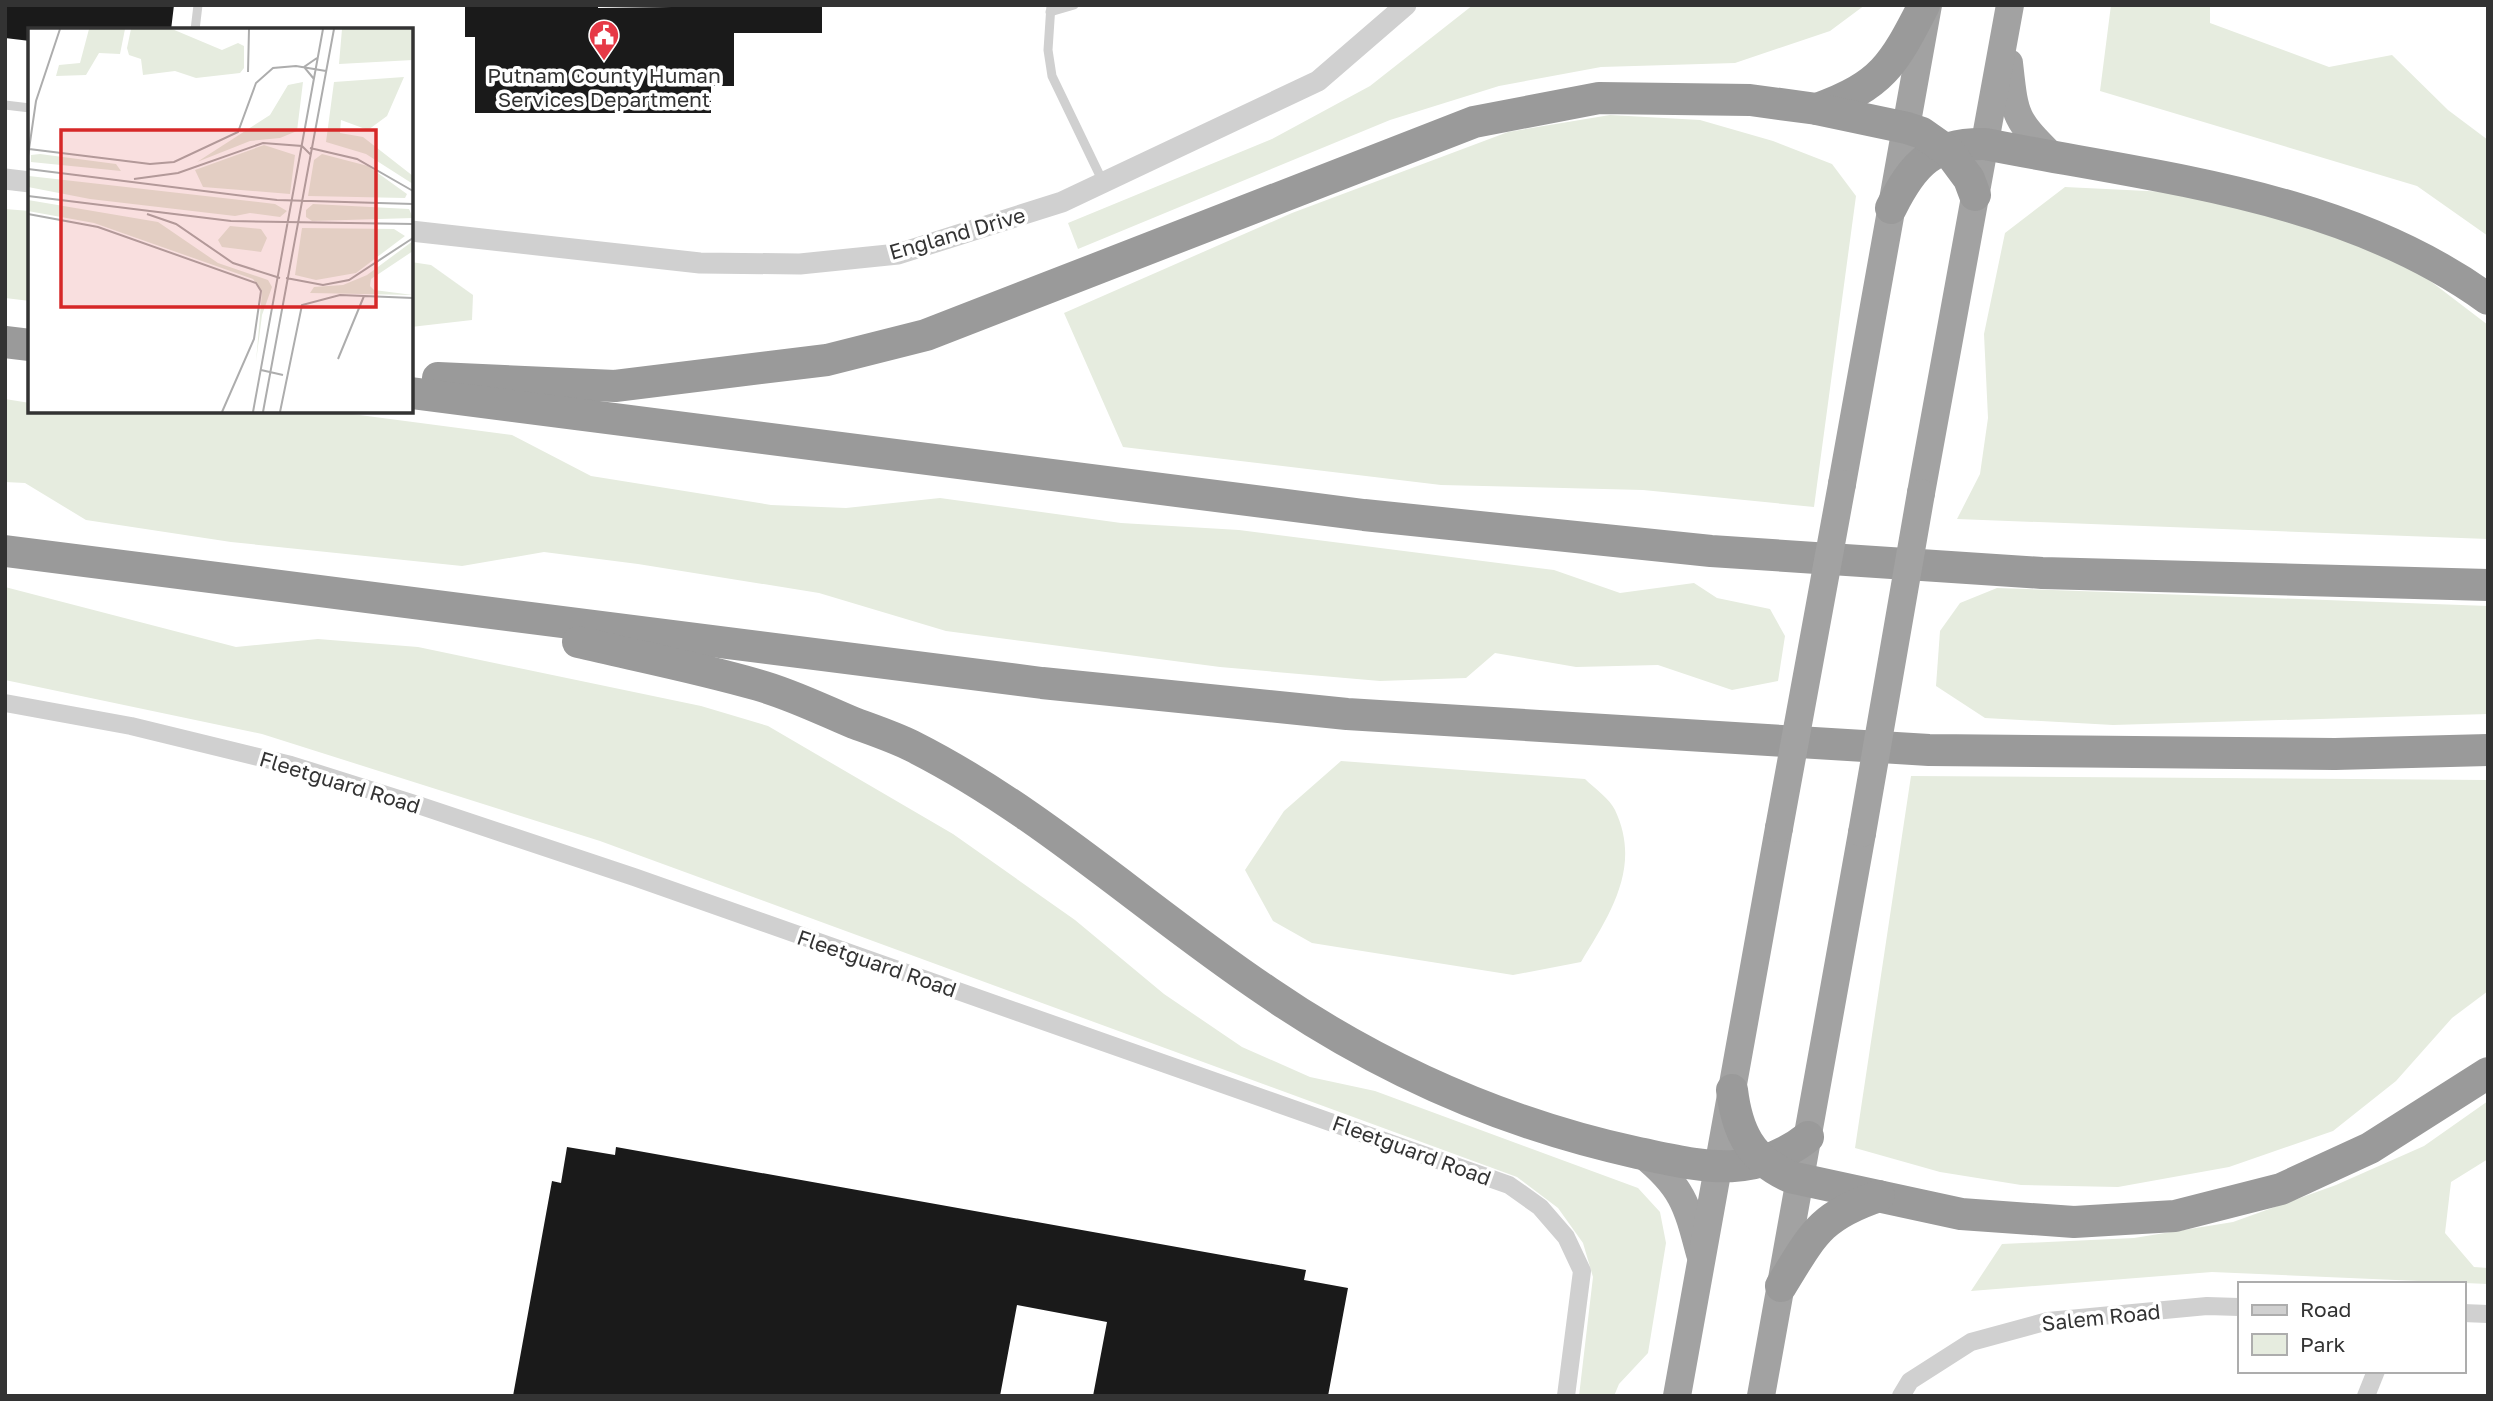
<svg xmlns="http://www.w3.org/2000/svg" width="2493" height="1401" viewBox="0 0 2493 1401" font-family="'Golos Text',sans-serif">
	<style>
		.green { fill: #e6ecdf }
		.building { fill: #1a1a1a }
		.lines { fill: none; stroke-linecap: round; stroke-linejoin: round }
		.service { stroke: #d0d0d0; stroke-width: 9 }
		.minor { stroke: #d0d0d0; stroke-width: 18 }
		.tertiary { stroke: #d0d0d0; stroke-width: 21 }
		.trunk { stroke: #a2a2a2; stroke-width: 28 }
		.motorway { stroke: #9a9a9a; stroke-width: 32 }
		.trunk-bridge { stroke: #a2a2a2; stroke-width: 28 }
		.labels { text-anchor: middle; dominant-baseline: central; stroke-width: 7; stroke-linejoin: round; paint-order: stroke }
		.poi-label { font-size: 21px; fill: #333; stroke: #fff }
		.street-label { font-size: 21px; fill: #333; stroke: #fff }
		.inset-road { fill: none; stroke: #adadad; stroke-width: 2 }
		.view { fill: #d62828; fill-opacity: 0.15; stroke: #d62828; stroke-width: 3.5 }
		.inset-edge { fill: none; stroke: #333; stroke-width: 3.5 }
	</style>
	<rect width="100%" height="100%" fill="#fff"/>
	<g class="green">
		<polygon points="1473,5 1865,5 1830,31 1735,63 1601,67 1499,86 1390,120 1078,249 1068,223 1272,139 1370,86"/>
		<polygon points="2111,5 2210,5 2210,23 2329,67 2392,55 2448,110 2488,140 2488,236 2417,186 2100,91"/>
		<polygon points="1610,115 1700,120 1773,141 1832,164 1856,196 1814,507 1643,490 1441,485 1123,447 1064,313 1292,213 1508,132"/>
		<polygon points="2065,187 2188,193 2369,245 2429,280 2488,325 2488,539 1957,519 1980,474 1988,418 1984,334 2005,233"/>
		<polygon points="5,209 30,211 30,301 5,298"/>
		<polygon points="411,262 431,265 473,295 472,320 411,327"/>
		<polygon points="5,399 30,403 30,411 329,411 512,435 591,476 771,505 846,508 940,498 1121,523 1239,530 1554,570 1620,593 1694,583 1717,598 1770,609 1785,636 1778,681 1732,690 1658,665 1576,667 1495,653 1466,678 1380,681 1220,667 946,631 819,593 638,564 544,552 462,566 231,542 86,520 25,483 5,482"/>
		<polygon points="5,587 236,647 318,639 418,647 701,706 768,726 953,834 1075,920 1164,994 1242,1047 1310,1077 1375,1091 1638,1188 1660,1212 1666,1243 1648,1353 1619,1384 1614,1396 1579,1396 1593,1277 1583,1243 1558,1208 1517,1177 600,841 262,734 5,680"/>
		<polygon points="1997,588 2488,606 2488,714 2113,725 1985,718 1936,686 1940,631 1960,603"/>
		<path d="M1341 761 1585 779C1594 788 1610 799 1615 810 1642 867 1610 914 1581 962L1513 975 1312 943 1273 921 1245 870 1284 811Z"/>
		<polygon points="1911,776 2488,780 2488,991 2452,1018 2396,1081 2333,1131 2229,1167 2118,1187 2021,1185 1940,1172 1855,1148"/>
		<polygon points="2488,1101 2488,1159 2451,1182 2445,1233 2474,1267 2488,1268 2488,1284 2212,1272 1971,1291 2002,1244 2134,1238 2233,1222 2336,1185 2424,1146"/>
	</g>
	<g class="building">
		<polygon points="5,5 174,5 171,30 30,30 30,41 5,38"/>
		<polygon points="598,5 598,8 822,5 822,33 734,33 734,86 711,86 711,113 475,113 475,37 465,37 465,7"/>
		<polygon points="567,1147 615,1155 616,1147 1306,1270 1304,1280 1348,1288 1328,1396 1093,1396 1107,1322 1017,1305 1000,1396 513,1396 552,1181 561,1183"/>
	</g>
	<g class="lines">
		<g class="service">
			<polyline points="1051,5 1048,50 1052,76 1103,182"/>
			<polyline points="1050,12 1074,5"/>
			<polyline points="195,30 198,5"/>
			<polyline points="5,105 30,108"/>
		</g>
		<g class="minor">
			<polyline points="5,703 131,726 291,765 418,805 634,877 1509,1185 1540,1207 1566,1237 1582,1271 1566,1396"/>
			<polyline points="2463,1313 2488,1314"/>
			<polyline points="1901,1396 1910,1381 1971,1342 2048,1321 2207,1306 2239,1307"/>
			<polyline points="2366,1396 2376,1371"/>
		</g>
		<g class="tertiary">
			<polyline points="5,179 30,182"/>
			<polyline points="411,231 700,263 800,264 898,254 1062,202 1318,81 1406,5"/>
		</g>
		<g class="trunk">
			<path d="M2009 63C2015 117 2014 118 2053 157"/>
			<polyline points="1842,484 1928,5"/>
			<polyline points="1921,493 2010,5"/>
			<path d="M1642 1154C1683 1187 1687 1205 1700 1254"/>
			<polyline points="1677,1396 1779,828"/>
			<polyline points="1761,1396 1862,833"/>
		</g>
		<g class="motorway">
			<path d="M1817 109C1883 85 1893 65 1924 5"/>
			<path d="M1891 208C1914 162 1933 143 1985 144 2156 178 2343 194 2488 299"/>
			<polyline points="5,342 30,345"/>
			<polyline points="438,378 615,386 827,360 926,335 1474,122 1599,98 1750,100 1817,109 1907,128 1922,133 1949,152 1969,179 1975,195"/>
			<polyline points="411,393 1364,515 1711,551 2042,573 2488,585"/>
			<polyline points="5,551 1042,683 1347,714 1929,750 2335,754 2488,750"/>
			<path d="M578 642C638 656 699 668 758 685 791 694 823 710 854 723 873 730 894 737 912 746 1041 811 1148 912 1268 992 1379 1068 1505 1124 1638 1153 1701 1166 1752 1181 1808 1137"/>
			<path d="M1732 1090C1737 1131 1750 1159 1790 1177L1961 1214 2074 1222 2175 1216 2281 1189 2370 1148 2488 1073"/>
			<path d="M1781 1286C1813 1234 1820 1216 1879 1196"/>
		</g>
		<g class="trunk-bridge">
			<polyline points="1779,828 1842,484"/>
			<polyline points="1862,833 1921,493"/>
		</g>
	</g>
	<defs>
		<g id="civic-pin" transform="scale(1.575)"><path d="M0 17L-7.5 6A9.5 9.5 0 1 1 7.5 6Z" fill="#e63946" stroke="#fff"/><path d="M-.6-6.5H3V-4.5H.6V-3L4-1V1h2V6H-6V1h2V-1L-.6-3ZM-1.2 2.5V6h2.4V2.5Z" fill="#fff"/></g>
	</defs>
	<g fill-rule="evenodd">
		<use href="#civic-pin" x="604" y="35"/>
	</g>
	<g class="labels">
		<g class="poi-label">
			<text x="604" y="75">Putnam County Human<tspan x="604" dy="24">Services Department</tspan></text>
		</g>
		<g class="street-label">
			<text transform="translate(957 233) rotate(-16)">England Drive</text>
			<text transform="translate(340 782) rotate(17)">Fleetguard Road</text>
			<text transform="translate(877 963) rotate(19)">Fleetguard Road</text>
			<text transform="translate(1412 1150) rotate(20)">Fleetguard Road</text>
			<text transform="translate(2101 1317) rotate(-6)">Salem Road</text>
		</g>
	</g>
	<g transform="translate(28 28)">
		<rect width="385" height="385" fill="#fff"/>
		<path d="M61 1H97L92 26 71 25 58 47 28 48 31 37 52 35ZM103 1H144L194 22 210 15 216 18V40L212 45 168 50 147 43 115 47 113 31 101 27 99 20ZM314 1H385V32L311 36ZM376 49 359 88 340 102 313 92 312 105 335 109 385 148V156L338 126 298 114 306 54ZM275 54 269 103 252 110 222 113 169 134 242 87 260 57ZM236 117 267 127 262 166 175 159 167 142ZM12 126 88 136 93 143 3 134V127ZM294 126 340 138 379 166 377 170 280 168 286 132ZM1 148 247 176 259 183 252 189 222 185 207 188 62 171 0 159ZM0 172 130 194 190 235 240 252 244 259 234 287 228 334 234 264 225 251 66 195 0 183ZM285 176 381 181 385 190 284 193 278 189V182ZM202 198 233 201 239 210 233 224 194 219 190 212ZM274 200 366 201 377 208 328 245 288 252 267 247ZM385 213V223L343 251 342 258 346 262 385 267 282 265 286 259 315 257 339 247Z" fill="#e6ecdf"/>
		<path class="inset-road" d="M220 44 221 1M286 51 276 39 289 30M282 120 329 131 385 163M1 121 122 136 146 134 210 104 228 55 245 40 268 38 298 43M0 128 8 73 32 1M0 141 249 172 385 176M106 151 150 145 235 115 274 118 283 127M0 168 203 193 385 196M0 186 70 199 228 255 233 263 226 311 194 384M119 186 148 196 205 235 252 250M258 250 295 257 321 252 385 210M310 331 336 268M233 342 255 347M225 384 295 1M235 384 306 1M252 384 274 277 312 267 385 270"/>
		<path class="view" d="M33 102H348V279H33Z"/>
		<rect width="385" height="385" class="inset-edge"/>
	</g>
	<rect width="2493" height="1401" fill="none" stroke="#333333" stroke-width="14"/>
	<rect x="2238" y="1282" width="228" height="91" fill="#ffffff" stroke="#adadad" stroke-width="2"/>
	<rect x="2252" y="1305" width="35" height="10" fill="#d0d0d0" stroke="#adadad" stroke-width="2"/>
	<text x="2300" y="1317" font-size="21" fill="#333333">Road</text>
	<rect x="2252" y="1334" width="35" height="21" fill="#e6ecdf" stroke="#adadad" stroke-width="2"/>
	<text x="2300" y="1352" font-size="21" fill="#333333">Park</text>
</svg>
